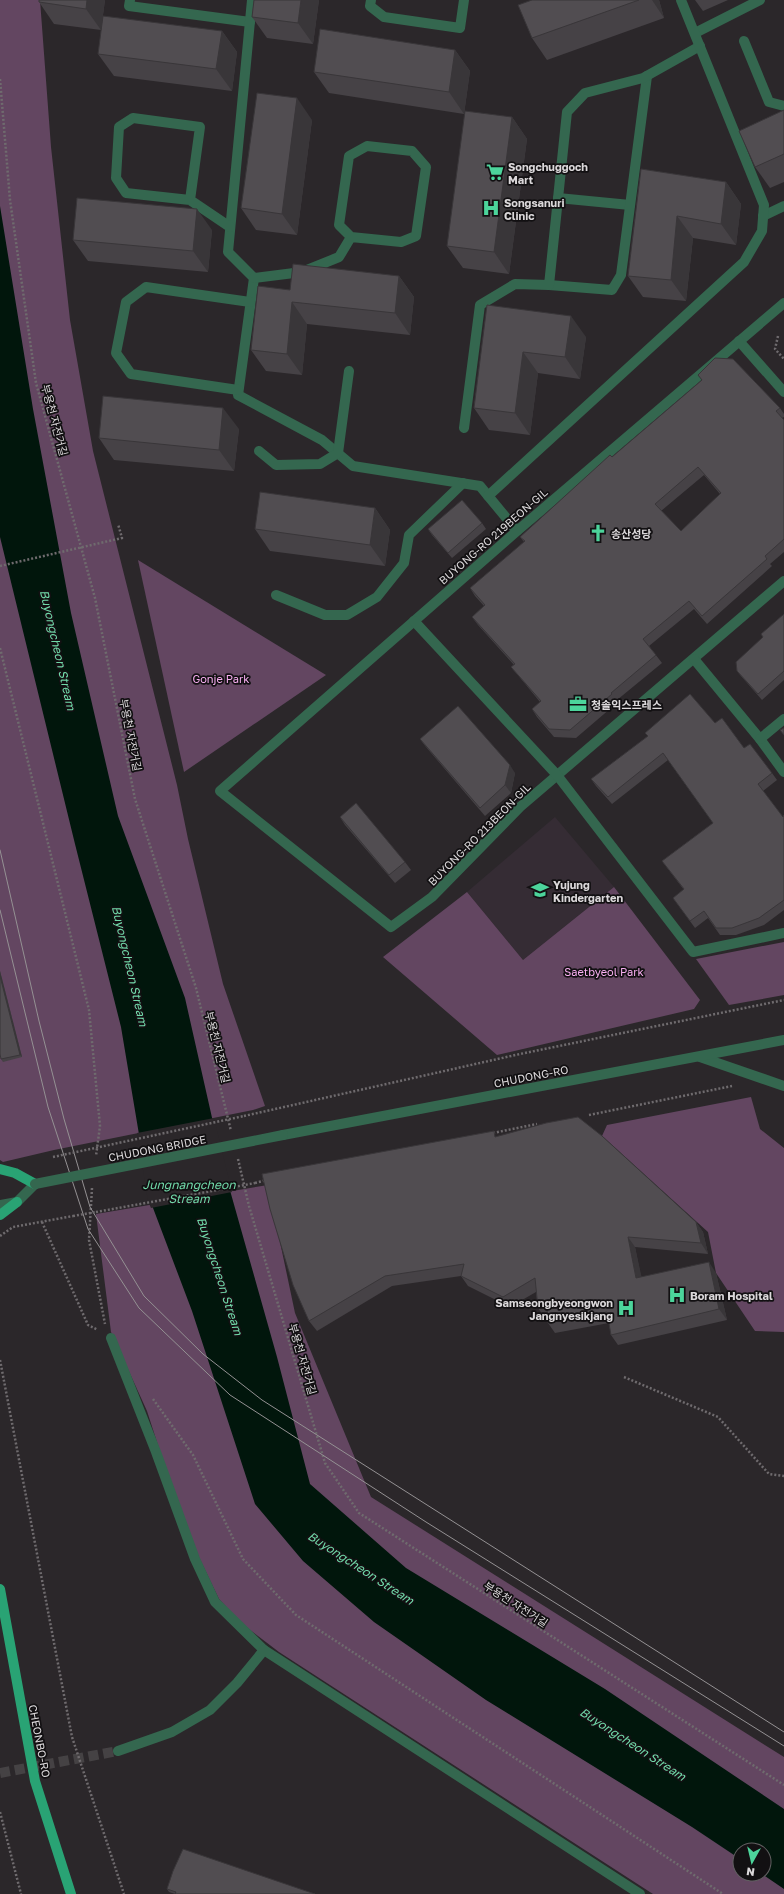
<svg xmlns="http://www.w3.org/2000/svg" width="784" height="1894" viewBox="0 0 784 1894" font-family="'Golos Text','Noto Sans KR',sans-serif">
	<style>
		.built { fill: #352c34 }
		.green { fill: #634661; fill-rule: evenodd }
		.water { fill: #01160c }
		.pier { fill: #2b272a }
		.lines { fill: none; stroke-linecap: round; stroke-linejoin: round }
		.minor-tunnel { stroke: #454244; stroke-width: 10; stroke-dasharray: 10 5; stroke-linecap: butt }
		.path { stroke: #6f6b6e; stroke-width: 2.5; stroke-dasharray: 2 2; stroke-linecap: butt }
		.minor { stroke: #34674f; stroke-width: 10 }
		.major { stroke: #29a374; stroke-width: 10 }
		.tram { stroke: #949193; stroke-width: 1 }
		.path-bridge { stroke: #6f6b6e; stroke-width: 2.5; stroke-dasharray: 2 2; stroke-linecap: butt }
		.minor-bridge { stroke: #34674f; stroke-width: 10 }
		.wall { fill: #464246; fill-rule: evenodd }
		.shaded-wall { fill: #393639 }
		.building { fill: #514d51; stroke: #393639; fill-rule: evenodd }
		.labels { text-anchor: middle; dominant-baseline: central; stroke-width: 3.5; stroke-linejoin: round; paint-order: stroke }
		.poi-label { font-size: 11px; font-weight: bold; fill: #dbd8da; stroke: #121012; text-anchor: start }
		.street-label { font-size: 11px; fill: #dbd8da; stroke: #121012 }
		.park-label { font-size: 11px; fill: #f8aef1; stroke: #121012 }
		.water-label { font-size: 12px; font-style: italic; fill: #71d9a9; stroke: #121012 }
	</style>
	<rect width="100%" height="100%" fill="#2b272a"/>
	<polygon class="built" points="555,817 614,887 523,960 467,892"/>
	<g class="green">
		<polygon points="0,0 40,0 51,147 70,320 93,451 177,785 188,839 223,984 265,1106 253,1110 54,1150 3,1162 0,1160"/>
		<polygon points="138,560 326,675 184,772"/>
		<polygon points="614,887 700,1000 694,1009 497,1055 383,957 467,892 523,960"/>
		<polygon points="784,942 784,995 729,1005 696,959"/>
		<polygon points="751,1097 760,1129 784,1148 784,1332 755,1331 716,1273 708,1232 602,1136 607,1125"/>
		<path d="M268 1185 295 1313 371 1497 784 1757V1894H653L279 1652 241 1623 219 1599 184 1526 147 1411 111 1332 96 1214ZM740 1850H764V1874H740Z"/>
	</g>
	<polygon class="water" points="0,206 33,409 71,613 118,816 185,998 222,1162 277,1357 310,1484 406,1568 605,1689 784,1809 784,1889 762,1874 764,1874 764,1850 740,1850 740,1859 692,1827 486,1700 374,1622 303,1561 255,1504 192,1311 150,1200 121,1027 75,844 0,537"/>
	<polygon class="pier" points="214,1118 232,1192 151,1208 148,1201 137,1133"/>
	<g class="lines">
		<polyline class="minor-tunnel" points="0,1773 118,1751"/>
		<g class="path">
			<polyline points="0,79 10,200 36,383 95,598 135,799 196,988 231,1131"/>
			<polyline points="778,336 775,349 784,359"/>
			<polyline points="0,648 89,1010 100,1126 96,1156"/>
			<polyline points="589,1115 732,1086"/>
			<polyline points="244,1116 520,1054 784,1000"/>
			<polyline points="493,1133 537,1124"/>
			<polyline points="238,1159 249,1206 325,1463 359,1513 784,1785"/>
			<polyline points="255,1183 267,1180"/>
			<polyline points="92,1188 89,1240 105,1324"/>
			<polyline points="96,1212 234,1187"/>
			<polyline points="42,1222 88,1325 98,1330"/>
			<polyline points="0,1236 13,1227 73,1216"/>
			<polyline points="0,1360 72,1737 124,1894"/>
			<polyline points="624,1377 718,1417 769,1474 784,1476"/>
			<polyline points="153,1399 193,1455 243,1559 296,1615 723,1894"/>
			<polyline points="0,1812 21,1894"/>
		</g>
		<g class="minor">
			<polyline points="130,0 129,6 250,22"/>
			<polyline points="252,0 228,252 254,278 238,395 322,440 353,466 480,486 517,531"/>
			<polyline points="371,0 370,6 384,17 460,28 464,0"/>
			<polyline points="695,33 760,0"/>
			<polyline points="744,41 769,102 784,106"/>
			<polyline points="558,198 630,205"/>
			<polyline points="190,200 126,193 116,178 119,127 133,118 200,127 190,200 230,227"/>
			<polyline points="763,216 784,206"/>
			<polyline points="254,278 302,272 339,257 351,237 401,242 416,236 426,167 412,151 367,146 349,156 339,225 351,237"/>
			<polyline points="549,285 612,290 621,275 647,76"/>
			<polyline points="784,303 517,531 220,791 391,927 432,897 520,807 784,581"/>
			<polyline points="739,341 784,392"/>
			<polyline points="238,390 131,374 116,353 126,302 146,287 250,302"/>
			<polyline points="464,428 480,305 515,284 549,285 567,112 585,93 643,78 700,46"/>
			<polyline points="259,451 276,465 320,464 338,453 349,371"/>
			<polyline points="488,496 744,262 762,231 764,205 681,0"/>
			<polyline points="276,595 325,615 347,615 377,597 404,563 409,535 463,483"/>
			<polyline points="414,621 557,775 693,952 784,933"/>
			<polyline points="694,659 760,739 784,772"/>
			<polyline points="760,739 784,719"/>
			<polyline points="700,1057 784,1086"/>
			<polyline points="283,1135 784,1040"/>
			<polyline points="0,1205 17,1202 35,1184"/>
			<polyline points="111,1338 156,1452 195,1559 215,1602 264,1650"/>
			<polyline points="118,1751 172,1732 210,1710 237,1683 264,1650 640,1894"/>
		</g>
		<g class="major">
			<polyline points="0,1169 15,1173 35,1184"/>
			<polyline points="0,1215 17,1202"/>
			<polyline points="0,1589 35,1781 71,1894"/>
		</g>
		<g class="tram">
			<polyline points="0,850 39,1021 64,1119 90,1207 144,1296 203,1354 262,1400 784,1732"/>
			<polyline points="0,910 48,1107 88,1229 139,1308 230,1395 426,1522 784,1746"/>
		</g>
		<g class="path-bridge">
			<polyline points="0,566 122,538 118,524"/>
			<polyline points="53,1157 244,1116"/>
			<polyline points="234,1187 255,1183"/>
			<polyline points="73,1216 96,1212"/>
		</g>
		<polyline class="minor-bridge" points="35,1184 283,1135"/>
	</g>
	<g class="wall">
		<polygon points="105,0 101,30 54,24 39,2"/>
		<polygon points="254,0 319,0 313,44 267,38 252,17"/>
		<polygon points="532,0 659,0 664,18 547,60 532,38"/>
		<polygon points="695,0 728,0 703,11"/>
		<polygon points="222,31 237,52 232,91 114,76 98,54"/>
		<polygon points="455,50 470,71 464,114 329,93 314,72"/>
		<polygon points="784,110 784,182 770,188 755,167"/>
		<polygon points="512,117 527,139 509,274 463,268 447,246"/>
		<polygon points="312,120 297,235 256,230 241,208"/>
		<polygon points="641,169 726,182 741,204 736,245 693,238 686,301 643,297 628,276"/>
		<polygon points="212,230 208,272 88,261 73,240"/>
		<polygon points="399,276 414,297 410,335 307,324 302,375 266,371 251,350 290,290"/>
		<polygon points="487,305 586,337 580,379 538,373 530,435 489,430 474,408"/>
		<path d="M698 375 780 408 784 414V417L782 418 784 420V552L770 564 772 566 707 624 694 609 649 646 662 663 617 700 618 702 576 738 554 737 537 717 532 709 540 702 517 674 511 667 514 665 478 625 472 617 484 606 475 596 470 588 524 542 520 537 612 457 702 380ZM704 475 720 494 681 531 661 511Z"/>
		<polygon points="239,429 234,471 114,460 99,438"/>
		<polygon points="375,508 390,530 385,566 270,551 255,529"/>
		<polygon points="482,523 486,529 452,558 432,535 428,529"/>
		<polygon points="784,614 784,680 762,700 741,676 737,671 763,637 761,634"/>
		<polygon points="715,723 772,773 777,780 763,791 783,817 784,815 784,910 764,925 736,935 720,935 708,918 695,928 673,898 684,890 662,861 713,823 668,760 612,804 596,786 591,779 648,736 645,733"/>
		<polygon points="420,739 515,773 511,793 485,816 426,747"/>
		<polygon points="340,817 405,862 411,870 395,883 345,825"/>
		<polygon points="0,971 22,1057 3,1062 1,1059"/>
		<polygon points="497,1136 696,1222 703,1232 708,1254 635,1247 641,1277 716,1273 727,1320 618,1345 611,1335 609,1323 555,1333 548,1323 548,1318 545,1318 538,1308 536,1292 510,1307 468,1286 461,1276 392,1286 317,1331 309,1321"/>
		<polygon points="183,1849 175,1894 169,1892 167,1889"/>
	</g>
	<g class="shaded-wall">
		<polygon points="87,0 105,0 101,30 86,9"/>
		<polygon points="301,0 319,0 313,44 298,23"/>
		<polygon points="652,0 659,0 664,18"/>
		<polygon points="222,31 237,52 232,91 216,69"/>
		<polygon points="455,50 470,71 464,114 449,92"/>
		<polygon points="297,98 312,120 297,235 282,214"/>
		<polygon points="512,117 527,139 509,274 494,252"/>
		<polygon points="726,182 741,204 736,245 721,224"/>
		<polygon points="197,209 212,230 208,272 193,251"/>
		<polygon points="677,216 693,238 686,301 671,280"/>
		<polygon points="399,276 414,297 410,335 395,313"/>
		<polygon points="292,302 307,324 302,375 287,354"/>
		<polygon points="571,316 586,337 580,379 565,357"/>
		<polygon points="523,352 538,373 530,435 515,413"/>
		<polygon points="223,408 239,429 234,471 219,450"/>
		<polygon points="375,508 390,530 385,566 370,545"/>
		<polygon points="510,765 515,773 511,793 505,785"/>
		<polygon points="0,971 22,1057 20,1055 0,976"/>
		<polygon points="696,1222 703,1232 708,1254 701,1243"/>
		<polygon points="628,1237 635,1247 644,1288 636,1278"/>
		<polygon points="709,1262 716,1273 727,1320 719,1309"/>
	</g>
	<g class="building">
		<polygon points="39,0 87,0 86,9 39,2"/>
		<polygon points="254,0 301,0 298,23 252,17"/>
		<polygon points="532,0 639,0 532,38 518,5"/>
		<polygon points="103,16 222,31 216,69 98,54"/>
		<polygon points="320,29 455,50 449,92 314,72"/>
		<polygon points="257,93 297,98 282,214 241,208"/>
		<polygon points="784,110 784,154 755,167 739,131"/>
		<polygon points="465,111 512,117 494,252 447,246"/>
		<polygon points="641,169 726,182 721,224 677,216 671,280 628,276"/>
		<polygon points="77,198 197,209 193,251 73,240"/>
		<polygon points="293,264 399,276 395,313 292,302 287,354 251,350 258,286 290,290"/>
		<polygon points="487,305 571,316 565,357 523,352 515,413 474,408"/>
		<path d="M715 358 733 359 780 408 776 411 784 420V539L765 556 767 559 702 616 689 601 643 639 656 655 611 693 612 694 570 730 549 729 532 709 541 701 511 667 515 664 472 617 485 605 470 588 525 541 520 537 610 455 612 457 702 380 698 375ZM698 467 721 493 681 531 655 504Z"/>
		<polygon points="103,396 223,408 219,450 99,438"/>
		<polygon points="260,492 375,508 370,545 255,529"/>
		<polygon points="462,500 482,523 448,553 428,529"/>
		<polygon points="784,614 784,671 758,694 737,671 736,662 763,637 761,634"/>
		<polygon points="690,694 715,723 722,718 744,748 750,744 772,773 758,784 783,817 784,815 784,900 759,918 732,928 716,928 704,911 690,921 673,898 684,889 662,861 713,823 663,753 608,797 591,779 648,736 645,733"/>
		<polygon points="458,706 510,765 505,785 480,808 420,739"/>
		<polygon points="784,728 784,735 780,730"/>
		<polygon points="356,803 405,862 389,875 340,817"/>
		<polygon points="0,976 20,1055 1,1059 0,1054"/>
		<polygon points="578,1117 602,1136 696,1222 701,1243 628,1237 636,1278 709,1262 719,1309 611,1335 607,1312 548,1323 547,1307 538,1308 535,1278 503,1297 461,1276 464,1264 385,1276 309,1321 293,1285 270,1209 262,1174 494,1131 495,1137 546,1123"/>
		<polygon points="183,1849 315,1894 175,1894 176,1892 167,1889 173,1871"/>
	</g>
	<defs>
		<g id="supermarket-bare" transform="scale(1.38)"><path d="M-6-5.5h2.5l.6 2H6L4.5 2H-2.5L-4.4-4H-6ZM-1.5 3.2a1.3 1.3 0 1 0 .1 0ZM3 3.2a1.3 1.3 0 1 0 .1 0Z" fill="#4cd49b" stroke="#121012" stroke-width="2.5" paint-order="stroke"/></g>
		<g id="hospital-bare" transform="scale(1.38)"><path d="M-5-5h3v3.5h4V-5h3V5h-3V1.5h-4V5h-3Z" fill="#4cd49b" stroke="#121012" stroke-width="2.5" paint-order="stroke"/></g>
		<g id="church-bare" transform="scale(1.38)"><path d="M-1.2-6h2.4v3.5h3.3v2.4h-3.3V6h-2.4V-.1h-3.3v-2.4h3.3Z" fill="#4cd49b" stroke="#121012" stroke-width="2.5" paint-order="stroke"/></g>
		<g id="office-bare" transform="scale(1.38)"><path d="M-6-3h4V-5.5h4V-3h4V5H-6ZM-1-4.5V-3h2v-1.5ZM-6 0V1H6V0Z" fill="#4cd49b" stroke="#121012" stroke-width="2.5" paint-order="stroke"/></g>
		<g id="school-bare" transform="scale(1.38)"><path d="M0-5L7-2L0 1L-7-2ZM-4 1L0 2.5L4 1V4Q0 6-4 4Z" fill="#4cd49b" stroke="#121012" stroke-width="2.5" paint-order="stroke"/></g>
	</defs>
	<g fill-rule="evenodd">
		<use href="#supermarket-bare" x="495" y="172"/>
		<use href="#hospital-bare" x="491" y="208"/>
		<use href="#church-bare" x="598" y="533"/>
		<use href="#office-bare" x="578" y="704"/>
		<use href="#school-bare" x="540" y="890"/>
		<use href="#hospital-bare" x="677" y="1295"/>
		<use href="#hospital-bare" x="626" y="1308"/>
	</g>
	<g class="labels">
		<g class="poi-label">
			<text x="508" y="166">Songchuggoch<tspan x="508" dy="13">Mart</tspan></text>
			<text x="504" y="202">Songsanuri<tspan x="504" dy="13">Clinic</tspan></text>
			<text x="611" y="533">송산성당</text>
			<text x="591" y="704">청솔익스프레스</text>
			<text x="553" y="884">Yujung<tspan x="553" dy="13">Kindergarten</tspan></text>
			<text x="690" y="1295">Boram Hospital</text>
			<text x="613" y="1302" text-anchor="end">Samseongbyeongwon<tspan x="613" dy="13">Jangnyesikjang</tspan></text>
		</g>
		<g class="street-label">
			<text transform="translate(55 420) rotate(75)">부용천 자전거길</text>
			<text transform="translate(493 536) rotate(-41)">BUYONG-RO 219BEON-GIL</text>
			<text transform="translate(131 735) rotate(79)">부용천 자전거길</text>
			<text transform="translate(479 834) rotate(-45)">BUYONG-RO 213BEON-GIL</text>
			<text transform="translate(218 1047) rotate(76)">부용천 자전거길</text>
			<text transform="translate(531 1076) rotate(-11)">CHUDONG-RO</text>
			<text transform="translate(157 1148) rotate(-11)">CHUDONG BRIDGE</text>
			<text transform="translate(303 1359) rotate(74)">부용천 자전거길</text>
			<text transform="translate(516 1604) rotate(33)">부용천 자전거길</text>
			<text transform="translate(40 1741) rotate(79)">CHEONBO-RO</text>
		</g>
		<g class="park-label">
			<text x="221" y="678">Gonje Park</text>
			<text x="604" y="971">Saetbyeol Park</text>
		</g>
		<g class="water-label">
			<text transform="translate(58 650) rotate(77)">Buyongcheon Stream</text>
			<text transform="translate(130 966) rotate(77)">Buyongcheon Stream</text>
			<text x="189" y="1184">Jungnangcheon<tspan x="189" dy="14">Stream</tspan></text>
			<text transform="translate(220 1276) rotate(72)">Buyongcheon Stream</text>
			<text transform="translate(361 1568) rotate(33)">Buyongcheon Stream</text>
			<text transform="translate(633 1744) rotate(33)">Buyongcheon Stream</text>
		</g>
	</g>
	<g transform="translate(752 1862) rotate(188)"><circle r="19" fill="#121012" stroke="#626062"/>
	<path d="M0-3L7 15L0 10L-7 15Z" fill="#4cd49b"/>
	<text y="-6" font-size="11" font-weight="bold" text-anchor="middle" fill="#dbd8da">N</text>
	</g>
</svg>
